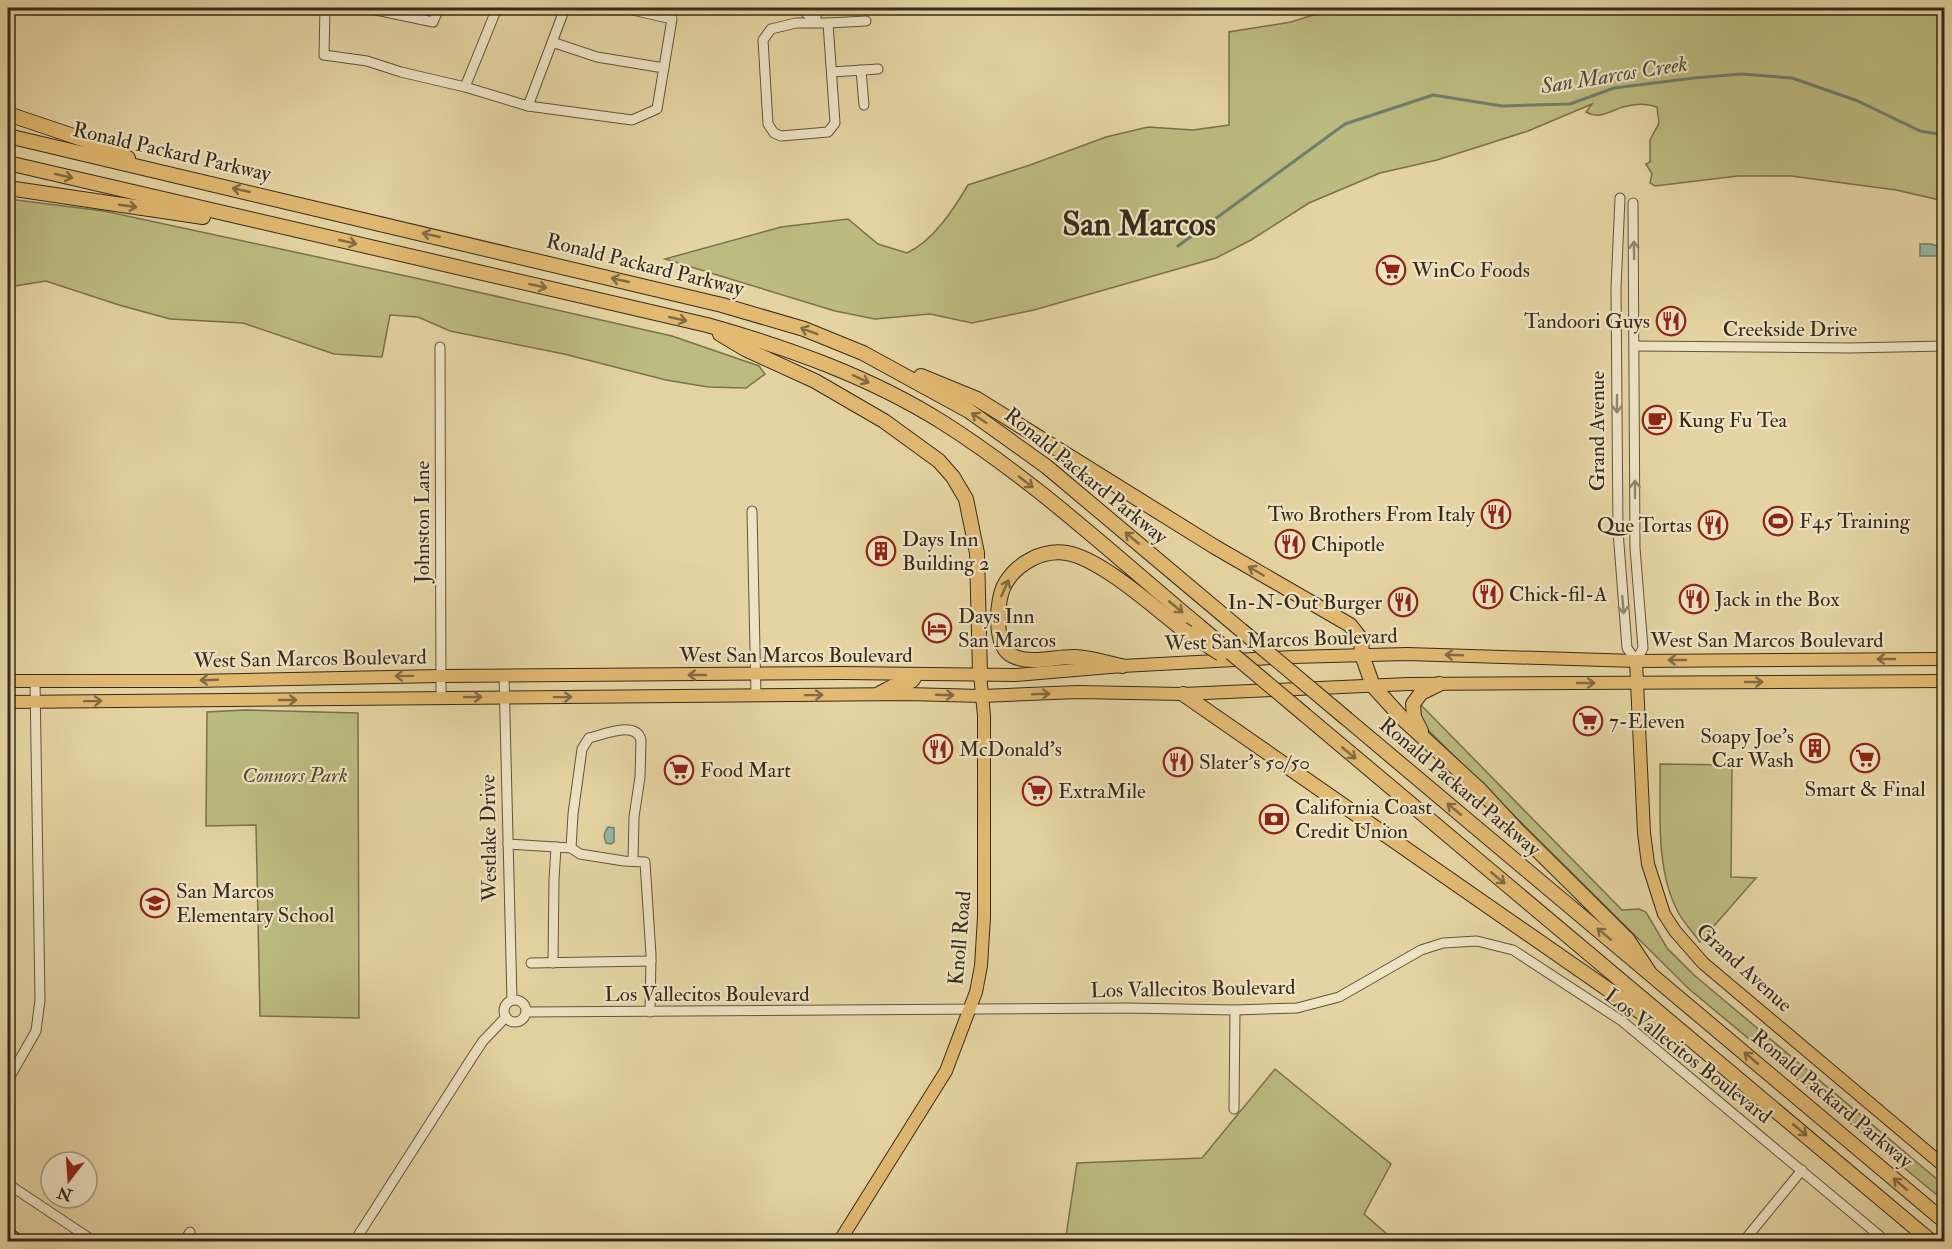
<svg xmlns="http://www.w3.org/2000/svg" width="1952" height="1249" viewBox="0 0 1952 1249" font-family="'IM FELL Double Pica',serif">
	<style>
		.green { fill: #bcbb80; stroke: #7a724e; stroke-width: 1.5 }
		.water { fill: #96b8a5; stroke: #707f6e; stroke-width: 1.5 }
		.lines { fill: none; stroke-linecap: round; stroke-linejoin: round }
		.stream { stroke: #707f6e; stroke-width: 3 }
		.minor-casing { stroke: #62543e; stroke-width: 11 }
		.major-casing { stroke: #372a1c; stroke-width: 14 }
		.highway-casing { stroke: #372a1c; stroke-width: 16 }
		.minor { stroke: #eee3c3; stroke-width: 9 }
		.major { stroke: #e2ba72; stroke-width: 12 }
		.highway { stroke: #e2ba72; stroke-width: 14 }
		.tram { stroke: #372a1c; stroke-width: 1.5 }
		.rail { stroke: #372a1c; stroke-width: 3; stroke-dasharray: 10 10; stroke-linecap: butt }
		.highway-bridge-casing { stroke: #372a1c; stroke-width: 16; stroke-linecap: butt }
		.highway-bridge { stroke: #e2ba72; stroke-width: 14 }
		.oneway { stroke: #846b43 }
		.oneway2 { stroke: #928670 }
		.labels { text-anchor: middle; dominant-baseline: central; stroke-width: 4.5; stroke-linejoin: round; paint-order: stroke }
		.street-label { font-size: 21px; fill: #372a1c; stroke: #eee3c3 }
		.poi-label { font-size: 21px; fill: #372a1c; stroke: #eee3c3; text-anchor: start }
		.park-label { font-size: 21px; font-style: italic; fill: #524730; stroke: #eee3c3 }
		.water-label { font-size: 22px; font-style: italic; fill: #4f4e3e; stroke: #eee3c3 }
		.town-label { font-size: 33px; font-weight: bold; fill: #372a1c; stroke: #eee3c3 }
	</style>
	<rect width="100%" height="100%" fill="#e5d4a3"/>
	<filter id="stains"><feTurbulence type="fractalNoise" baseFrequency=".00333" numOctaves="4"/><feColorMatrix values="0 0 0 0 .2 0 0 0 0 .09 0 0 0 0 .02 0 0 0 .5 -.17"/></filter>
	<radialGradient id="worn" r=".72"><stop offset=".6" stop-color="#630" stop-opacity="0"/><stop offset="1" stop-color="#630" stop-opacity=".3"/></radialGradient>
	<g class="green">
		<path d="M1335 8H1944V201L1896 190 1791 176H1738L1655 186 1650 183 1652 174 1646 164 1650 162V140L1659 123 1657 107C1646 103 1634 104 1623 107 1610 111 1599 120 1586 112L1592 104 1528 131 1437 160 1380 173 1309 203 1251 240 1216 258 1034 310 972 323 930 314 875 319 835 311 665 259 781 227 848 219 878 244 907 253C934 240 953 210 968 185L1030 165 1106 137 1148 127 1193 130 1229 125V32L1291 22Z"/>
		<polygon points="8,199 104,211 420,279 672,336 759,366 765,374 746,388 708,387 666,380 564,354 450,331 418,317 390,315 382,357 334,354 243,323 170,319 119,305 46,281 8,287"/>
		<polygon points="1420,704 1622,910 1639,909 1646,912 1667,948 1694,975 1944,1185 1944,1201 1689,989 1430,732 1419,718"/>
		<polygon points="245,710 358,713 359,1018 260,1016 256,825 206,826 207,712"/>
		<path d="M1660 764 1732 765 1731 877 1756 878 1700 942C1693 932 1681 920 1676 908 1655 865 1661 810 1660 764Z"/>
		<polygon points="1275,1069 1391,1164 1364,1214 1395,1241 1059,1241 1066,1236 1077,1163 1202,1158"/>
	</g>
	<g class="water">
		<polygon points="1920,244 1931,244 1944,248 1944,256 1920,256"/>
		<path d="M608 827 614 828V842L611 844 606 843C603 836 604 833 608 827Z"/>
	</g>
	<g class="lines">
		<polyline class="stream" points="1178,246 1345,124 1433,95 1502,106 1570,104 1614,88 1694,78 1741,74 1792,78 1858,101 1920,131 1944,135"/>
		<g class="minor-casing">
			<g id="minor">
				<polyline points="325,8 324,55 367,61 401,72 465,87 497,8"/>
				<polyline points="367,8 433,22 439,8"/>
				<polyline points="806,8 806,13 814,20"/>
				<path d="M814 23H828L835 123 828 132 781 136 774 133 768 124 763 40 771 29 796 23H814C814 17 819 14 818 8"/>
				<polyline points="828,23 866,21"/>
				<polyline points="552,42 597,57 664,68"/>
				<polyline points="861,70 864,105"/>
				<polyline points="832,72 878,69"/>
				<polyline points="465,87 528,106 565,8"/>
				<polyline points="528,106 632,120 657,109 672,19 624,8"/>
				<polyline points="1620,198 1616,288 1618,531 1627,648 1636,661 1643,648 1635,548 1633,203"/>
				<polyline points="1636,346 1849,348 1944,346"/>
				<polyline points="440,347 441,697"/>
				<polyline points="752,511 756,696"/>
				<polyline points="504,676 512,1000"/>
				<polyline points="508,844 571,848 580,854 624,861 645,862 651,955 650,1012"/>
				<path d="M571 848 573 814 582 749 589 738C603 735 636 720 641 740L640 777 634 817 633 861"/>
				<polyline points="531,963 651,961"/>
				<polyline points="553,963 554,880 556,847"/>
				<circle cx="515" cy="1011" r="11"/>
				<polyline points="526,1012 1127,1008 1235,1010 1297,1008 1339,997 1421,950 1443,943 1477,941 1513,950 1622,1021 1887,1242"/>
				<polyline points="8,1080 36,1031 40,1000 35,681"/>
				<polyline points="1234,1109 1235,1010"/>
				<polyline points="8,1184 95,1242"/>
				<polyline points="184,1242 190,1232"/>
				<polyline points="354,1242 473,1056 483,1041 506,1017"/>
				<polyline points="1743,1242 1802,1170"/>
			</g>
		</g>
		<g class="major-casing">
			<g id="major">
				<polyline points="1636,661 1644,833 1648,864 1664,914 1675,931 1703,963 1944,1166"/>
				<polyline points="8,681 194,681 441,676 842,673 1016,675 1122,666 1292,657 1407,654 1636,661 1944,659"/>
				<path d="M880 692C885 690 890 686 895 685 906 682 912 687 917 674"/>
				<polyline points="8,702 907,694 982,696 1078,692 1183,694 1408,684 1944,681"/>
				<polyline points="839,1242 946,1071 976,992 981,966 984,917 984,716 980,674"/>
			</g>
		</g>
		<g class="highway-casing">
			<g id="highway">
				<polyline points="8,114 109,148 128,158"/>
				<polyline points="8,136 722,305 804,329 863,353 969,411 1047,467 1241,630"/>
				<path d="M8 163 707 325C789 348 870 377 942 422 1034 480 1115 556 1199 626"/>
				<polyline points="8,188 203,217"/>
				<polyline points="720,334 745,349 815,381 884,421 939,461 953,477 966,499 977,553 980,674"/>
				<polyline points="921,376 977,399 1215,547 1350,625 1361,639 1362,655 1373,686 1403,719 1480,790 1518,831 1628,940 1649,972"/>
				<path d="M1122 666C1107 663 1091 658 1076 657 1056 656 1032 665 1013 656 993 647 996 600 1005 584 1017 563 1043 549 1067 553 1101 559 1154 607 1182 629"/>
				<polyline points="1183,694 1675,1036"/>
				<polyline points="1305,715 1932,1242"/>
				<polyline points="1347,719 1944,1221"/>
				<polyline points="1421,731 1414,717 1413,704 1421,693 1439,684"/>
			</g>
		</g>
		<use href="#minor" class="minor"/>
		<use href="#major" class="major"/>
		<use href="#highway" class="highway"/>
		<polyline class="tram" points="8,1226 31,1242"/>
		<polyline class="rail" points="8,1234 19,1242"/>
		<g class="highway-bridge-casing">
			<g id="highway-bridge">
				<polyline points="1199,626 1305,715"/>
				<polyline points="1182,629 1221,654"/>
				<polyline points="1241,630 1347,719"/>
			</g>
		</g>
		<use href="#highway-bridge" class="highway-bridge"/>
	</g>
	<defs><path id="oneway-shaft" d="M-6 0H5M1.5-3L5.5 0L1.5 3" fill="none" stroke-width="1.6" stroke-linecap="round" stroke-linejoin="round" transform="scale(1.5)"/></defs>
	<g class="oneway">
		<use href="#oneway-shaft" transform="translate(64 176) rotate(13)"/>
		<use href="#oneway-shaft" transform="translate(241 190) rotate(-167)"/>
		<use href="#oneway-shaft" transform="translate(128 206) rotate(8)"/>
		<use href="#oneway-shaft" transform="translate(431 235) rotate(-167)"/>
		<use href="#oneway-shaft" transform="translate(348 242) rotate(13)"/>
		<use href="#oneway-shaft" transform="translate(620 280) rotate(-167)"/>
		<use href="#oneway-shaft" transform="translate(538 286) rotate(13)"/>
		<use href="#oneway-shaft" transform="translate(678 319) rotate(13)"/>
		<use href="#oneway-shaft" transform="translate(809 331) rotate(-159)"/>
		<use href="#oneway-shaft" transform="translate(861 379) rotate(25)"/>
		<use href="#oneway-shaft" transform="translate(979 418) rotate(-146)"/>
		<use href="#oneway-shaft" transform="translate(1026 482) rotate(38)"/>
		<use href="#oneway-shaft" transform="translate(1132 538) rotate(-140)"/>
		<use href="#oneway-shaft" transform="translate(1256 571) rotate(-150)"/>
		<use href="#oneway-shaft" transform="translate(1005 588) rotate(-66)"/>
		<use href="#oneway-shaft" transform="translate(1176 607) rotate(40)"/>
		<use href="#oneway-shaft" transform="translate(1454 655) rotate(-178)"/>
		<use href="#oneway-shaft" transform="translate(1886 659) rotate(180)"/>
		<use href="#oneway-shaft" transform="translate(1677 660) rotate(180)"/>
		<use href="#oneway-shaft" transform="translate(697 675) rotate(180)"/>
		<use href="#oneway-shaft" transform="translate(404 676) rotate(179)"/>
		<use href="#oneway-shaft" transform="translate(209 680) rotate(178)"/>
		<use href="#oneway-shaft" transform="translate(1754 682)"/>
		<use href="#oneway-shaft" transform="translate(1586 683)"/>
		<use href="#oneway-shaft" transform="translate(1041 694) rotate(-2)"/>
		<use href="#oneway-shaft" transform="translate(814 695) rotate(-1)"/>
		<use href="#oneway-shaft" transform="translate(945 695) rotate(2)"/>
		<use href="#oneway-shaft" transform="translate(473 697)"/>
		<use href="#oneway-shaft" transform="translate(563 697) rotate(-1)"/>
		<use href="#oneway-shaft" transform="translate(288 700)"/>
		<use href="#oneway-shaft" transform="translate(93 701) rotate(-1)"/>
		<use href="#oneway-shaft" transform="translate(1349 753) rotate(40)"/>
		<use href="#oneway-shaft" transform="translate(1454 809) rotate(-140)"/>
		<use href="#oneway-shaft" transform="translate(1498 878) rotate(40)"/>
		<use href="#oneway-shaft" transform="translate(1604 934) rotate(-140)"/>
		<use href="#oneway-shaft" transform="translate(1751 1058) rotate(-140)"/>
		<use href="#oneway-shaft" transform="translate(1800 1130) rotate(40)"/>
		<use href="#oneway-shaft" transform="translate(1900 1184) rotate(-140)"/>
	</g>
	<g class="oneway2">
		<use href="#oneway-shaft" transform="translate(1634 250) rotate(-91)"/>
		<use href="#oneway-shaft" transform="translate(1617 404) rotate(90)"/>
		<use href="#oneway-shaft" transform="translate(1635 489) rotate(-90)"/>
		<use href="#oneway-shaft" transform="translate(1623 605) rotate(85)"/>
	</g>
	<defs>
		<g id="supermarket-ring" transform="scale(1.5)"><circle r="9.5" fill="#eee3c3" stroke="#8f2418" stroke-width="1.5"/><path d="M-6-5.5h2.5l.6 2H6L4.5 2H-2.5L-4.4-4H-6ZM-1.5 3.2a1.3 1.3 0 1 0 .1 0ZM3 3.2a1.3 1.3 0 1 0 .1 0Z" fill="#8f2418"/></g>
		<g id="restaurant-ring" transform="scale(1.5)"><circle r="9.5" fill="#eee3c3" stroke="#8f2418" stroke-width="1.5"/><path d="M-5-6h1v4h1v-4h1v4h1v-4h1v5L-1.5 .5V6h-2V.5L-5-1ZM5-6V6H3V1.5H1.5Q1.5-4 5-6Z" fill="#8f2418"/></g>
		<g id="cafe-ring" transform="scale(1.5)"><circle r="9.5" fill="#eee3c3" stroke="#8f2418" stroke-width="1.5"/><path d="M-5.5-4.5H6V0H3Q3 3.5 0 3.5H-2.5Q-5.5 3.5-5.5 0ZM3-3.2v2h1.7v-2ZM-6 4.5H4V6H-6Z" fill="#8f2418"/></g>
		<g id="stadium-ring" transform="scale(1.5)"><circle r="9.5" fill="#eee3c3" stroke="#8f2418" stroke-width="1.5"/><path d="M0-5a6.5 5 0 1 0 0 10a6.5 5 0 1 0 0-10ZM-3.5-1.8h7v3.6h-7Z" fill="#8f2418"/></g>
		<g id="building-ring" transform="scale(1.5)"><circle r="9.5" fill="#eee3c3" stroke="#8f2418" stroke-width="1.5"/><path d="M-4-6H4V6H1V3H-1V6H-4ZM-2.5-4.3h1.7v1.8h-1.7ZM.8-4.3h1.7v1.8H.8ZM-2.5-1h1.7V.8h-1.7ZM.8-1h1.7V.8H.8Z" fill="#8f2418"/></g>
		<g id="hotel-ring" transform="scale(1.5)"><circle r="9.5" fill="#eee3c3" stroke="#8f2418" stroke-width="1.5"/><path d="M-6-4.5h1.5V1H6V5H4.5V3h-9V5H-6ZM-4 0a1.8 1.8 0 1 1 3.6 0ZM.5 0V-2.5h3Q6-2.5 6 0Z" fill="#8f2418"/></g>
		<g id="bank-ring" transform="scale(1.5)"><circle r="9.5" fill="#eee3c3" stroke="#8f2418" stroke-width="1.5"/><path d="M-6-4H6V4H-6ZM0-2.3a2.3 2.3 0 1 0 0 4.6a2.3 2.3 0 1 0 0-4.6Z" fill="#8f2418"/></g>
		<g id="school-ring" transform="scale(1.5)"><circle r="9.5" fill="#eee3c3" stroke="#8f2418" stroke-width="1.5"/><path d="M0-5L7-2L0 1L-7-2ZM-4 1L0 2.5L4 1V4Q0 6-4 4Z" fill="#8f2418"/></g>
	</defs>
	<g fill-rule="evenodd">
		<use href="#supermarket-ring" x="1391" y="270"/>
		<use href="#restaurant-ring" x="1671" y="321"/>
		<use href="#cafe-ring" x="1657" y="420"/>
		<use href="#restaurant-ring" x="1496" y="514"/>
		<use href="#stadium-ring" x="1778" y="521"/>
		<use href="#restaurant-ring" x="1713" y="525"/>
		<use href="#restaurant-ring" x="1290" y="544"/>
		<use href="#building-ring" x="881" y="551"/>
		<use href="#restaurant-ring" x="1488" y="594"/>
		<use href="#restaurant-ring" x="1694" y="599"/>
		<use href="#restaurant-ring" x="1403" y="602"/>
		<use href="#hotel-ring" x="937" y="628"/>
		<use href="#supermarket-ring" x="1588" y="721"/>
		<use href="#building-ring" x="1815" y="748"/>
		<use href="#restaurant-ring" x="938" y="749"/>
		<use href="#supermarket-ring" x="1865" y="758"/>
		<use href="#restaurant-ring" x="1178" y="762"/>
		<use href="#supermarket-ring" x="679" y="770"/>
		<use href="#supermarket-ring" x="1037" y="791"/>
		<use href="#bank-ring" x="1274" y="819"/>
		<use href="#school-ring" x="155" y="903"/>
	</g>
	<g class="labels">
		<g class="street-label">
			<text transform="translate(172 152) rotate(13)">Ronald Packard Parkway</text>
			<text transform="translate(645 265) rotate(14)">Ronald Packard Parkway</text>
			<text x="1790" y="329">Creekside Drive</text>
			<text transform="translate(1597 431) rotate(-90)">Grand Avenue</text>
			<text transform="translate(1086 476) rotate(39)">Ronald Packard Parkway</text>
			<text transform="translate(422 522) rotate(-90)">Johnston Lane</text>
			<text transform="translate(1281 640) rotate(-2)">West San Marcos Boulevard</text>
			<text x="1767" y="640">West San Marcos Boulevard</text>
			<text x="796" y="655">West San Marcos Boulevard</text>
			<text transform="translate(310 659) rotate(-1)">West San Marcos Boulevard</text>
			<text transform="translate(1460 787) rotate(40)">Ronald Packard Parkway</text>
			<text transform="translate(489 838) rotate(-91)">Westlake Drive</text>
			<text transform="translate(960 938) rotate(-85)">Knoll Road</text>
			<text transform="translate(1744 968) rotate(42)">Grand Avenue</text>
			<text transform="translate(1193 989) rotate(-1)">Los Vallecitos Boulevard</text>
			<text x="707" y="994">Los Vallecitos Boulevard</text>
			<text transform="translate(1688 1056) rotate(38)">Los Vallecitos Boulevard</text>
			<text transform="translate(1832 1099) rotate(40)">Ronald Packard Parkway</text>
		</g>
		<g class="poi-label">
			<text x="1412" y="270">WinCo Foods</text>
			<text x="1650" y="321" text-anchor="end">Tandoori Guys</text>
			<text x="1678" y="420">Kung Fu Tea</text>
			<text x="1475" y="514" text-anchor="end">Two Brothers From Italy</text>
			<text x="1799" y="521">F45 Training</text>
			<text x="1692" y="525" text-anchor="end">Que Tortas</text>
			<text x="902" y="539">Days Inn<tspan x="902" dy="24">Building 2</tspan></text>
			<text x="1311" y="544">Chipotle</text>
			<text x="1509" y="594">Chick-fil-A</text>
			<text x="1715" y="599">Jack in the Box</text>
			<text x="1382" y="602" text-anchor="end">In-N-Out Burger</text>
			<text x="958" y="616">Days Inn<tspan x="958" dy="24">San Marcos</tspan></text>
			<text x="1609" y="721">7-Eleven</text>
			<text x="1794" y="736" text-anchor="end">Soapy Joe's<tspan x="1794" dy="24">Car Wash</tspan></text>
			<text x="959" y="749">McDonald's</text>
			<text x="1199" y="762">Slater's 50/50</text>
			<text x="700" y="770">Food Mart</text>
			<text x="1865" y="789" text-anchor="middle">Smart &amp; Final</text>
			<text x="1058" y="791">ExtraMile</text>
			<text x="1295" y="807">California Coast<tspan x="1295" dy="24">Credit Union</tspan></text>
			<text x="176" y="891">San Marcos<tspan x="176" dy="24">Elementary School</tspan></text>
		</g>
		<g class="park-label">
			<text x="295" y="775">Connors Park</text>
		</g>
		<g class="water-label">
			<text transform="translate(1614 75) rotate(-9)">San Marcos Creek</text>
		</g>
		<g class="town-label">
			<text x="1139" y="224">San Marcos</text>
		</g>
	</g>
	<rect width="1952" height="1249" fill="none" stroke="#e5d4a3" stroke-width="30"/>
	<rect x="9" y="9" width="1934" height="1231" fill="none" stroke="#372a1c" stroke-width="3"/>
	<rect x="15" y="15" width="1922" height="1219" fill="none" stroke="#372a1c" stroke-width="1.5"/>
	<g transform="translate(69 1180) rotate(197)"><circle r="28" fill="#eee3c3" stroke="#a59980" stroke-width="1.5"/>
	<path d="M0-4.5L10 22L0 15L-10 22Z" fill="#8f2418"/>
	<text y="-9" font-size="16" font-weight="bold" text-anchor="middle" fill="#372a1c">N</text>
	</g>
	<rect width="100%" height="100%" filter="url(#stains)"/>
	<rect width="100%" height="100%" fill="url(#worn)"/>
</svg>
